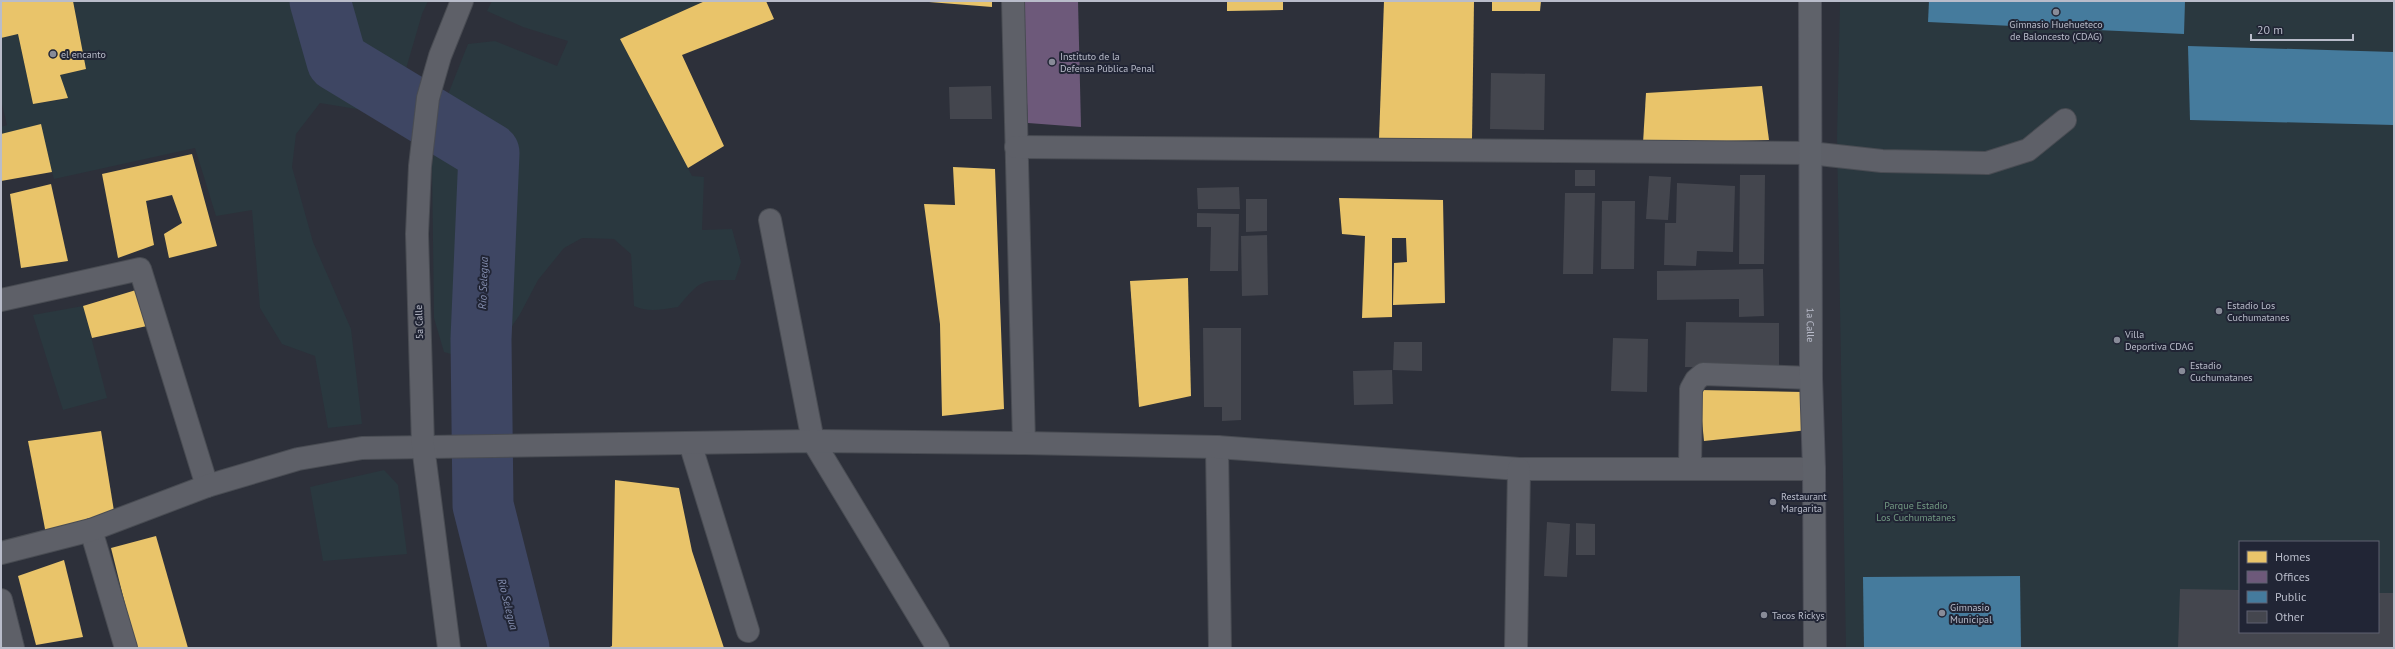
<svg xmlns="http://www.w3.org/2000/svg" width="2395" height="649" viewBox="0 0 2395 649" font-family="'PT Sans',sans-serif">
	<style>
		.green { fill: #2a383f; fill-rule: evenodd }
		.homes { fill: #e9c46a }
		.offices { fill: #6d597a }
		.public { fill: #457b9d }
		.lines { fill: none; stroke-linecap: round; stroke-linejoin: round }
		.river { stroke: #3e4663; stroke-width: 61 }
		.building { fill: #44464e }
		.minor-casing { stroke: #494c53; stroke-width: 24 }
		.major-casing { stroke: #4b4d57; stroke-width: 24 }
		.minor { stroke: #5e6068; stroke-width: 22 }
		.major { stroke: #5f626a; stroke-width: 22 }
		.poi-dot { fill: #888b98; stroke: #212535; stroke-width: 1.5 }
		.labels { text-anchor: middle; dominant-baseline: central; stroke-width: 4; stroke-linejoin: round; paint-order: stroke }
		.poi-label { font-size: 10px; fill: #b9bcca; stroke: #212535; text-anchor: start }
		.street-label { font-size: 10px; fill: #b9bcca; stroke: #212535 }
		.park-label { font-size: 10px; fill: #729982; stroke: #212535 }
		.water-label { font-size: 11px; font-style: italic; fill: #838dae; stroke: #212535 }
	</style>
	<rect width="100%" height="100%" fill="#2d303a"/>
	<g class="green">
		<polygon points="73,1 428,1 422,14 401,86 412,93 403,110 395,107 393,115 320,103 296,134 292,167 313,242 351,329 362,424 328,428 315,356 282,344 260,308 252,210 216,216 195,148 54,179 52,172 1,134 1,127 7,125 1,100 1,38 18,34 33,104 67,99 60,75 86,69"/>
		<path d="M492 1H705L620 39 692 176 704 177 702 230 732 229 741 262 735 280C700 280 701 280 678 307 663 309 648 313 634 306L631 254 614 239 582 238 564 248 538 280 519 316 499 345 458 356 444 352 434 318 432 164 447 97 468 44 495 41 557 66 568 41 523 27 487 11Z"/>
		<path d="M1840 1H2394V648H1846L1837 137ZM2240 542H2378V632H2240Z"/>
		<polygon points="83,306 107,398 63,410 33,315"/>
		<polygon points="384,470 398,485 407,554 323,561 310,487"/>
	</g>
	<g class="homes">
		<polygon points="1,1 73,1 86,69 60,75 68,98 33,104 18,34 1,38"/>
		<polygon points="705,1 766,1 774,19 682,55 724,146 688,168 620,39"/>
		<polygon points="929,1 992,1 992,7 929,2"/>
		<polygon points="1227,1 1283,1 1283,10 1227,11"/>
		<polygon points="1384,1 1474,1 1472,139 1379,139"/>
		<polygon points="1492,1 1541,1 1540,11 1492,11"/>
		<polygon points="1762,86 1769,140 1643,143 1646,93"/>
		<polygon points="41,124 52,172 1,181 1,134"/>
		<polygon points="192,154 217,246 169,258 164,234 182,223 172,195 146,201 154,245 118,258 102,174"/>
		<polygon points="953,167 995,169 1004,409 942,416 940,324 924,204 955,205"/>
		<polygon points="51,184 68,261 21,268 10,194"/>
		<polygon points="1339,198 1443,200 1445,303 1393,305 1394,263 1407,262 1406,238 1392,238 1392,317 1362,318 1365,236 1342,234"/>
		<polygon points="1188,278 1191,396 1139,407 1130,281"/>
		<polygon points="136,290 147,326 92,338 83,306"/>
		<polygon points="1699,390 1803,392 1808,430 1704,441"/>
		<polygon points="101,431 114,511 46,534 28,441"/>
		<polygon points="615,480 679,488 692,551 724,648 608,648 612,646"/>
		<polygon points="156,536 188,648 136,648 111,548"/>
		<polygon points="64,560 83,637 36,645 18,576"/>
	</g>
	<polygon class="offices" points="1022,1 1078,1 1081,127 1028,123"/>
	<g class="public">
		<polygon points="1929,1 2185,1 2184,34 1928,22"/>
		<polygon points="2188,46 2394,52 2394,125 2190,120"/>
		<polygon points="2020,576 2021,648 1864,648 1863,577"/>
	</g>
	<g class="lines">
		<polyline class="river" points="320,1 337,61 489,153 481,339 483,505 519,648"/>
	</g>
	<g class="building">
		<polygon points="1491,73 1545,74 1544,130 1490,129"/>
		<polygon points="991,86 992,119 950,119 949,87"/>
		<rect x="1575" y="170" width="20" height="16"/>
		<polygon points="1740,175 1765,175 1764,264 1739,264"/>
		<polygon points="1649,176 1671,177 1668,220 1646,219"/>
		<polygon points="1677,183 1735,186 1733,252 1697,251 1696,266 1664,265 1665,223 1676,223"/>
		<polygon points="1239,187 1240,209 1198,209 1197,188"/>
		<polygon points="1565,193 1595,193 1593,274 1563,274"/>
		<polygon points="1246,199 1267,199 1267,231 1246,232"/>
		<polygon points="1602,201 1635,201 1634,269 1601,269"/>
		<polygon points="1197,213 1239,214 1238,271 1210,271 1211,227 1197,227"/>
		<polygon points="1267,235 1268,295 1242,296 1241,236"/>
		<polygon points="1763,269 1764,316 1739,317 1739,299 1657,300 1657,271"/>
		<polygon points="1686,322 1779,323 1779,369 1685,367"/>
		<polygon points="1203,328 1241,328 1241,420 1222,421 1222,407 1204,407"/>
		<polygon points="1613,338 1648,339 1647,392 1611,391"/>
		<polygon points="1394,342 1422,342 1422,371 1393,370"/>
		<polygon points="1392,370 1393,404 1354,405 1353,371"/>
		<polygon points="1547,522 1570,524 1567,577 1544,576"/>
		<polygon points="1576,523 1595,524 1595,555 1576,555"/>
		<polygon points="2180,589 2240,590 2240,632 2378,632 2378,593 2394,593 2394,648 2178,648"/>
	</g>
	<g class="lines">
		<g class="minor-casing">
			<g id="minor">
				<polyline points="1013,1 1024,443"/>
				<polyline points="1016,147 1810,153 1882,161 1987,163 2028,150 2065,120"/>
				<polyline points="770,220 813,441 938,648"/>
				<polyline points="1,300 140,269 207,486"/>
				<polyline points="690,443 748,631"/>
				<polyline points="1217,447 1220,648"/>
				<polyline points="1690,469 1691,389 1696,380 1703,374 1811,378"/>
				<polyline points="91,530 126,648"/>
				<polyline points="1,553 91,530 207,486 298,459 362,448 813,441 1024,443 1217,447 1519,469 1814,469"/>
				<polyline points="1,600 13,648"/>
				<polyline points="449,648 423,446 417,234 420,166 428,98 440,56 462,1"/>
				<polyline points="1516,648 1519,469"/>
			</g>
		</g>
		<g class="major-casing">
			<g id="major">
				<path id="s1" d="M1810 1 1811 378 1814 469 1815 648"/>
			</g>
		</g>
		<use href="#minor" class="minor"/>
		<use href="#major" class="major"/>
	</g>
	<g class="poi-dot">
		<circle cx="2056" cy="12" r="4"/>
		<circle cx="53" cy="54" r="4"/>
		<circle cx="1052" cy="62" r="4"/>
		<circle cx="2219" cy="311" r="4"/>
		<circle cx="2117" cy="340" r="4"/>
		<circle cx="2182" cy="371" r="4"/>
		<circle cx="1773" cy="502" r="4"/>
		<circle cx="1942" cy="613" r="4"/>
		<circle cx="1764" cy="615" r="4"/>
	</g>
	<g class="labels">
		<g class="poi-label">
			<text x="2056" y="24" text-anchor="middle">Gimnasio Huehueteco<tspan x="2056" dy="12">de Baloncesto (CDAG)</tspan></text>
			<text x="61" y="54">el encanto</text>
			<text x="1060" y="56">Instituto de la<tspan x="1060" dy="12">Defensa Pública Penal</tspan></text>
			<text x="2227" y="305">Estadio Los<tspan x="2227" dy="12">Cuchumatanes</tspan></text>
			<text x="2125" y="334">Villa<tspan x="2125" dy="12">Deportiva CDAG</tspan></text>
			<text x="2190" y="365">Estadio<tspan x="2190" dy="12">Cuchumatanes</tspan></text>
			<text x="1781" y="496">Restaurant<tspan x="1781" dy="12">Margarita</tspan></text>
			<text x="1950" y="607">Gimnasio<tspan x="1950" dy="12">Municipal</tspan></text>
			<text x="1772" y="615">Tacos Rickys</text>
		</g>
		<g class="street-label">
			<text transform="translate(419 322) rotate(-92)">5a Calle</text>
			<text stroke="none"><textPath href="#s1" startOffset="324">1a Calle</textPath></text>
		</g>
		<g class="park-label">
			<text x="1916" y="505">Parque Estadio<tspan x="1916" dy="12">Los Cuchumatanes</tspan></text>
		</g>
		<g class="water-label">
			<text transform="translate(483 283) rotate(-88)">Río Selegua</text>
			<text transform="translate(508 604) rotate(76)">Río Selegua</text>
		</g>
	</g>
	<rect width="2395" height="649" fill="none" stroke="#b9bcca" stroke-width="4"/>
	<rect x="2239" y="541" width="140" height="92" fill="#212535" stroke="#5e6171"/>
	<rect x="2247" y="551" width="20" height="12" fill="#e9c46a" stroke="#5e6171"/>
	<text x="2275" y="561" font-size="12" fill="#b9bcca">Homes</text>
	<rect x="2247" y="571" width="20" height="12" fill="#6d597a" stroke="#5e6171"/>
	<text x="2275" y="581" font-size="12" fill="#b9bcca">Offices</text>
	<rect x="2247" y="591" width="20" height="12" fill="#457b9d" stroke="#5e6171"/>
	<text x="2275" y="601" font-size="12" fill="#b9bcca">Public</text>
	<rect x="2247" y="611" width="20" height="12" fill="#44464e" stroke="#5e6171"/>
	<text x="2275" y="621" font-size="12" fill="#b9bcca">Other</text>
	<path d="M2251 34v6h102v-6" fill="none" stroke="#b9bcca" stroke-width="2"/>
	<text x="2257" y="34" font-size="12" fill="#b9bcca" stroke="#212535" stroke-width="3" paint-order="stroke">20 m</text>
</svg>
